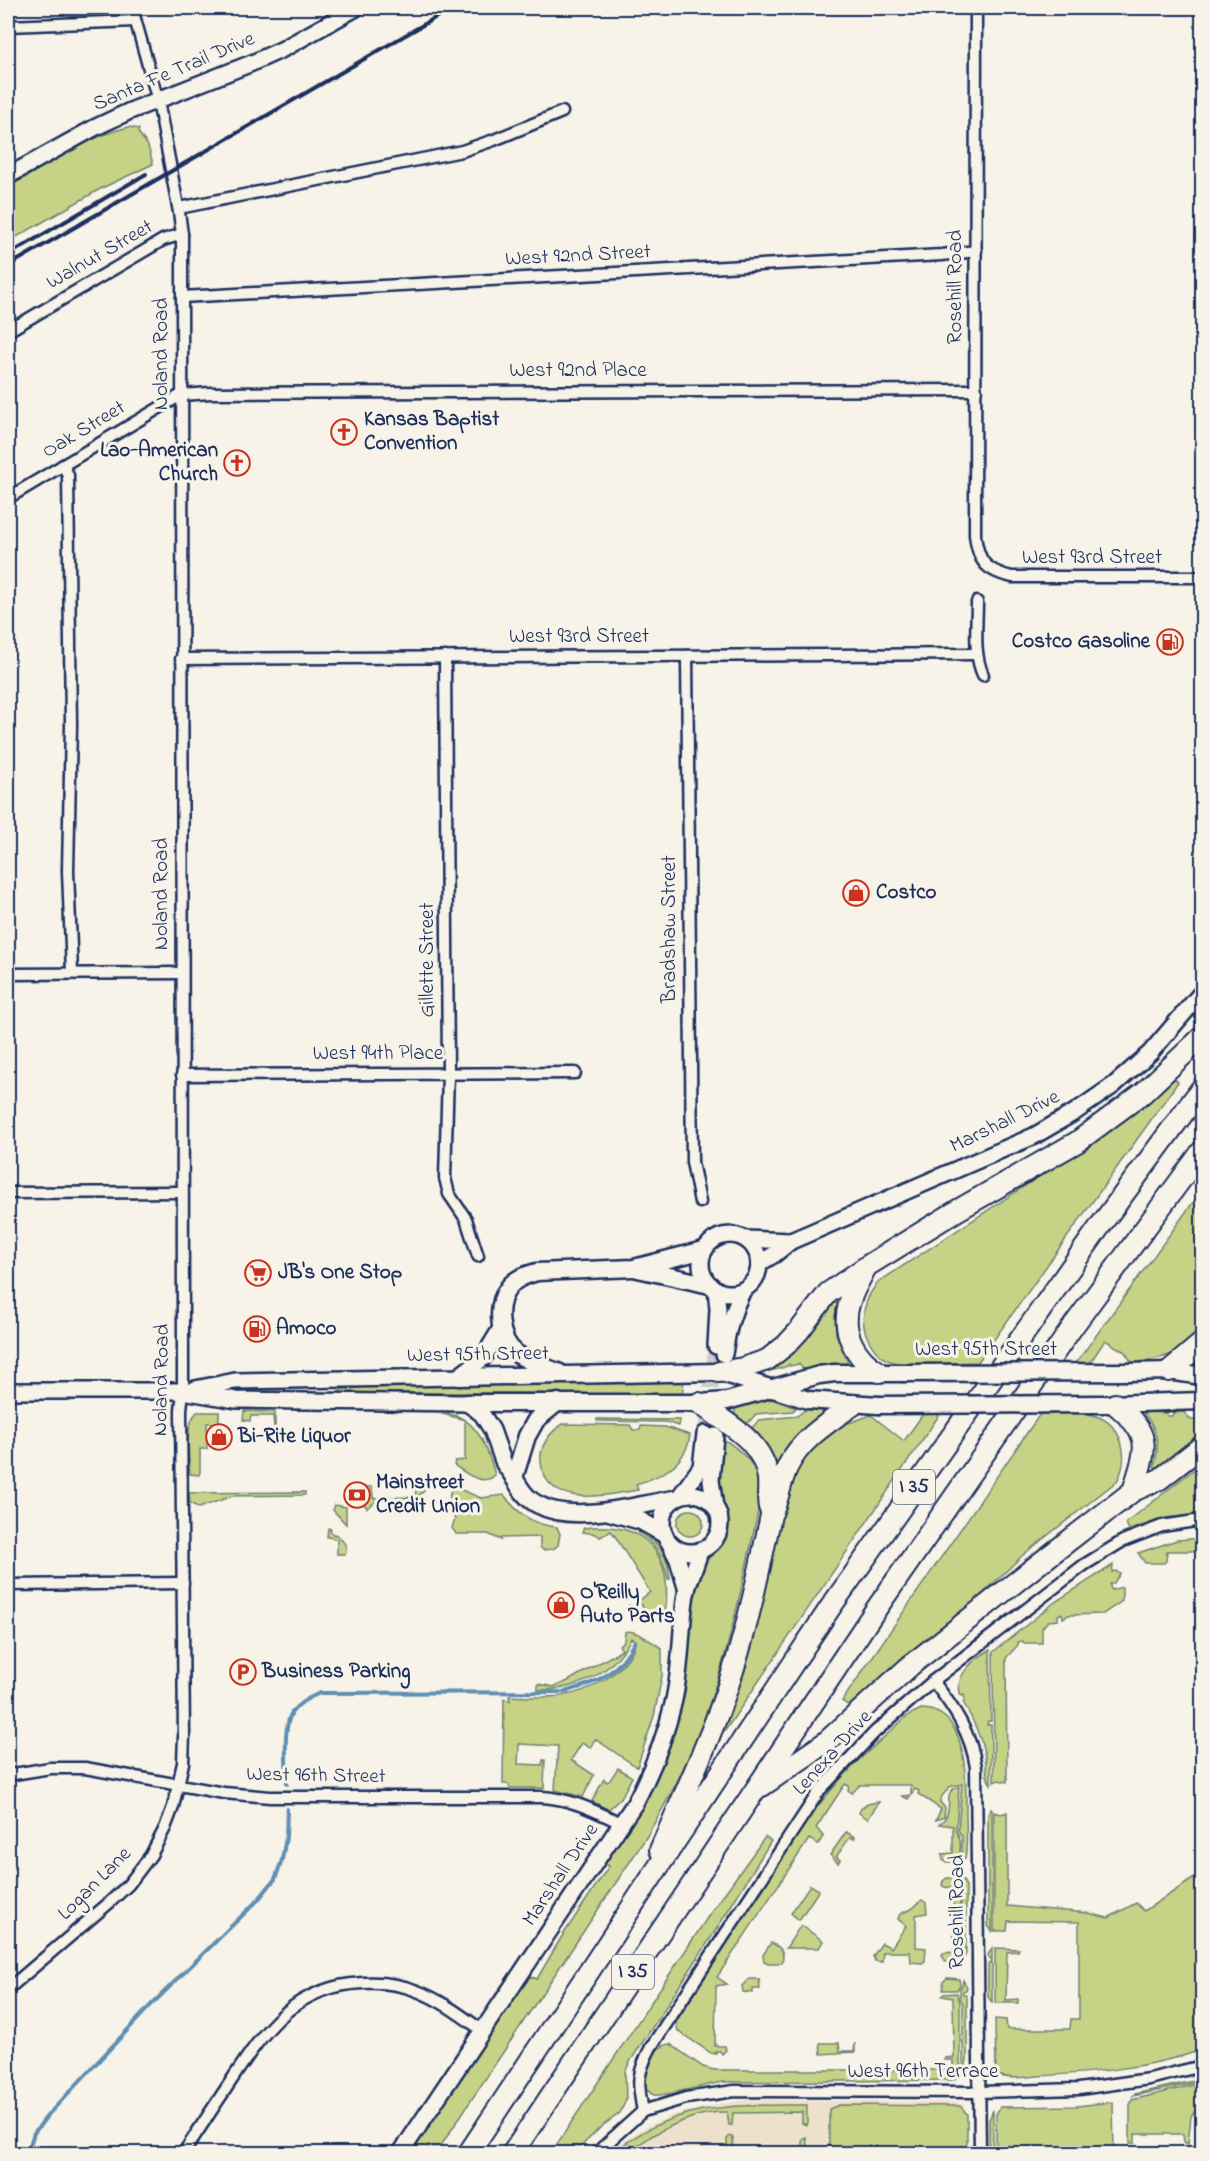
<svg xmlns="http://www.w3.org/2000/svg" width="1210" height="2161" viewBox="0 0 1210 2161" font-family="'Indie Flower',sans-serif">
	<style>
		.built { fill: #ede1cc }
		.green { fill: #c6d387; stroke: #708172; stroke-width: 1.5 }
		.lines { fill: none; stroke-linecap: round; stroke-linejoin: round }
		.stream { stroke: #5e8fb3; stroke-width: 4 }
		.secondary-tunnel { stroke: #cbcccc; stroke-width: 15; stroke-dasharray: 15 8; stroke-linecap: butt }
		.street-casing { stroke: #1b2f5e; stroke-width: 15 }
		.secondary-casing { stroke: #1b2f5e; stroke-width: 20 }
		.primary-casing { stroke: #1b2f5e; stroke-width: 21 }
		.highway-casing { stroke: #1b2f5e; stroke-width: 24 }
		.street { stroke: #f7f3e8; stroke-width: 10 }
		.secondary { stroke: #f7f3e8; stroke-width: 15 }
		.primary { stroke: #f7f3e8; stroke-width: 16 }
		.highway { stroke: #f7f3e8; stroke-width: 20 }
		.rail { stroke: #1b2f5e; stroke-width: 4 }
		.primary-bridge-casing { stroke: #1b2f5e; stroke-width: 21; stroke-linecap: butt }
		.primary-bridge { stroke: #f7f3e8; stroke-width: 16 }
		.labels { text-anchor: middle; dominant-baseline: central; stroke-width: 6; stroke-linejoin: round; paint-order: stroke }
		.shield { fill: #f7f3e8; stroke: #5d6a87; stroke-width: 1.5 }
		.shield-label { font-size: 20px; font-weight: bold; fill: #1b2f5e }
		.street-label { font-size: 21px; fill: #1b2f5e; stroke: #f7f3e8 }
		.poi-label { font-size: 21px; font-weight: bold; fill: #1b2f5e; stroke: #f7f3e8; text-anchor: start }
	</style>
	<rect width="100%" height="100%" fill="#f7f3e8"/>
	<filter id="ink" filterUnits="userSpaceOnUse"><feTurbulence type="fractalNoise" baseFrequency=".0167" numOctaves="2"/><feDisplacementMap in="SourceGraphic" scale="12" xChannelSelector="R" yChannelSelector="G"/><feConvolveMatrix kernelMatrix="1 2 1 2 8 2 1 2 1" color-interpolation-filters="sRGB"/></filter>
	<g filter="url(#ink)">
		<polygon class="built" points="747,2100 954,2102 964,2104 967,2114 967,2153 608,2154 639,2130 675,2114 718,2104"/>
		<g class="green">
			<path d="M129 127 139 129 138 132 148 146 153 164 102 188 8 242V188C42 167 91 135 129 127Z"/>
			<path d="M1173 1077 1178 1082 978 1362C956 1362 910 1368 890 1361 878 1357 871 1346 866 1334 859 1315 866 1298 877 1283L1095 1140Z"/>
			<path d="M1202 1190V1331C1183 1355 1161 1359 1132 1363L1125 1352 1105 1340 1090 1363H1076Z"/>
			<polygon points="832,1301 838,1304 835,1315 836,1334 849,1365 803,1369 799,1364 790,1366 789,1364 788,1366 775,1370 773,1369 794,1351"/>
			<polygon points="684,1380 682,1397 519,1393 340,1393 340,1390 391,1384 582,1384"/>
			<polygon points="772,1399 796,1408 793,1411 756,1414 745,1426 734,1420 735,1409"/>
			<polygon points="806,1409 823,1411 824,1419 778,1478 750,1430 759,1420 797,1416"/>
			<polygon points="244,1411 275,1412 275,1436 273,1416 251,1416 250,1421 243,1420"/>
			<path d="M197 1412H219V1423H207V1449H200V1472L199 1475 190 1474C189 1457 184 1424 197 1412Z"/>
			<path d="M1146 1412 1167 1413V1416H1172L1173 1413 1184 1412 1191 1420H1202V1437L1159 1471 1154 1466C1160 1448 1158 1428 1144 1414Z"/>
			<path d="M439 1413C475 1412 487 1446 495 1475 483 1487 465 1473 454 1465L455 1461 465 1460V1420Z"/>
			<polygon points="923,1414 940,1414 725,1731 721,1728 789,1481 808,1448 835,1428 871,1415 904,1441"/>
			<path d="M1040 1414C1056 1414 1077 1410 1093 1415 1122 1423 1131 1457 1117 1481L1024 1554 971 1605 910 1653 849 1706 842 1701Z"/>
			<polygon points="597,1419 679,1420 678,1426 666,1422 597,1421"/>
			<path d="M563 1424 630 1425 633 1430H640L641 1426 665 1427 690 1435C687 1463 661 1477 636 1484L638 1490C604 1495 546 1510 541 1462 539 1446 550 1432 563 1424Z"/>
			<path d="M720 1438C733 1443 752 1461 757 1473 761 1482 760 1492 760 1502 742 1588 725 1674 690 1755 678 1783 662 1809 647 1836L436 2153 408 2154 527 1975 537 1979 561 1938 609 1866 604 1863 637 1812 682 1690H685V1688H682L692 1591 695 1585H697L698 1582 696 1581C700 1561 720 1552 725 1534 730 1515 718 1499 717 1480 716 1466 719 1451 720 1438Z"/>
			<polygon points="1202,1463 1202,1513 1199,1513 1199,1508 1195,1509 1195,1514 1193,1515 1165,1518 1129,1530 1126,1523"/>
			<polygon points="347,1487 372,1487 373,1498 415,1497 416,1490 425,1490 414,1500 378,1500 367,1508 364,1504 349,1504 347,1501"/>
			<path d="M454 1487 481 1498 504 1495C518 1514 533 1525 557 1527L560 1534 558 1545 553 1549 543 1550 540 1547V1537L501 1538V1540L488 1534H456L452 1528 455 1519 452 1514H449L450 1492Z"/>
			<polygon points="305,1492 305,1495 232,1496 199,1508 190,1503 189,1493"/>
			<polygon points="335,1505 346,1507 346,1524 333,1510"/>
			<circle cx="690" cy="1523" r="13"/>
			<path d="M592 1527C651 1523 673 1559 665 1615L653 1617 646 1612 639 1601 650 1592 615 1536 611 1531 600 1537 596 1534 582 1532 584 1528Z"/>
			<path d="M328 1528 331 1529 330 1531 334 1535 336 1534C342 1540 349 1546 345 1554H337V1539L327 1537Z"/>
			<path d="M639 1529C657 1540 669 1557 670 1579H668C663 1559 657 1543 638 1532Z"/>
			<polygon points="1202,1538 1202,1551 1167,1551 1166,1561 1164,1563 1145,1563 1138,1553 1177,1540"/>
			<polygon points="1113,1565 1112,1572 1116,1571 1120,1574 1113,1584 1110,1584 1110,1587 1112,1590 1122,1587 1122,1601 1103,1614 1068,1615 1063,1618 1062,1613 1058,1615 1058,1620 1048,1621 1042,1628 1042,1643 1024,1643 1023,1641 1018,1642 1018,1645 1006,1658 1007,1782 999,1780 994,1782 993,1652 1055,1602"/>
			<path d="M628 1631C640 1632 651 1642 662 1648V1676L654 1716 637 1767 595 1739 590 1748 582 1743 571 1760 594 1775 583 1797 555 1790 558 1746 519 1744 518 1764 542 1765 543 1760H545L544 1788H510L508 1784H503L504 1699 510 1701 509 1696C526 1697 544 1698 561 1696 591 1692 628 1671 636 1641L631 1638C612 1675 577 1690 538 1690V1684L554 1687 568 1681 622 1650 619 1645 624 1641 625 1632Z"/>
			<path d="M990 1650 991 1721H988L987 1725H991V1784C985 1777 987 1766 985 1756 981 1736 973 1720 963 1702L965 1700 964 1695 961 1696C953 1676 974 1659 990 1650Z"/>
			<path d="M921 1709C969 1709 966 1779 966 1812 966 1827 968 1843 965 1858L962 1861V1836L958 1830 962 1784 949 1787C946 1793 940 1796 940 1802L945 1808 944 1817 936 1820 941 1809 918 1794 919 1791 915 1789 908 1799 902 1796 911 1795V1785H860L852 1793 848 1790 849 1786 845 1784 816 1828 824 1836 818 1844 809 1839 717 1977 727 1984 716 1986 715 2046H725L726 2050 722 2054 720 2051H716V2054L711 2053 678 2031 676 2024 679 2017 799 1828 839 1781 860 1759 907 1716Z"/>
			<polygon points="618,1768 632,1777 621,1798 608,1810 592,1801 604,1779 607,1782 610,1780"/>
			<path d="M959 1787 956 1831C962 1839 961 1853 958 1862H946L943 1860 942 1854 953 1853V1826L939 1824C958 1811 939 1791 959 1787Z"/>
			<path d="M879 1802 868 1819 859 1813C861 1804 871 1803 879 1802Z"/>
			<polygon points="991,1809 992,1810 992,1931 988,1926 988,1814"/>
			<path d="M994 1812 1001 1814 1007 1812V1906L1088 1913 1108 1918 1136 1903 1144 1911 1202 1873V2050C1148 2068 1094 2073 1037 2076 1026 2077 1006 2080 996 2074L995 2019 1006 2020 1007 2029H1070L1071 2019H1079V1922L1008 1921 1007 1931H994Z"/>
			<polygon points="846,1832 855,1837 854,1839 850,1837 836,1857 840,1860 838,1863 830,1855"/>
			<polygon points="765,1837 771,1841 716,1930 631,2060 625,2072 626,2100 620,2113 601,2127 574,2153 551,2153 709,1915"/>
			<path d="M947 1878H959C961 1887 962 1904 957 1912V1947L960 1957 958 1962H946L942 1956 943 1953 954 1952 953 1888 944 1887 942 1885 943 1881Z"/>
			<polygon points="962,1879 966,1886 966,1954 962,1961 962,1952 959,1948"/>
			<polygon points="810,1885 819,1890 799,1920 791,1913"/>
			<polygon points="922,1900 926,1903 927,1913 916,1915 916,1947 926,1948 925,1961 922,1963 911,1962 910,1952 883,1952 882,1962 875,1961 873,1956 882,1943 891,1948 906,1926 898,1919 900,1914 913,1908"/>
			<polygon points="801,1925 823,1941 819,1948 786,1948"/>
			<path d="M771 1943C781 1947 785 1952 782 1963H768L764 1961 763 1955Z"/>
			<polygon points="992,1948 992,2002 988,1997 988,1965 992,1962 988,1955"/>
			<polygon points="995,1948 1019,1949 1018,1951 1007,1952 1006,2000 1018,1999 1018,2003 995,2003"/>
			<polygon points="947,1978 959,1979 960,1985 957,1990 943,1990 943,1982"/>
			<polygon points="749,1979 759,1979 760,1989 753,1989 753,1993 743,1992 742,1986"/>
			<polygon points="963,1980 967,1987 966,1990 963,1991 963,1994 966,1995 967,1998 967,2060 965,2070 963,2063 963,2004 960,1998 960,1988 962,1986"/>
			<path d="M957 1993 960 2003V2063L962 2068V2075L952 2080 722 2082C710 2084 660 2097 654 2095 649 2093 647 2089 644 2085 645 2070 653 2045 670 2044L703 2067 714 2070H953V2060H944L945 2058 954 2057 953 1998 942 1996 943 1994Z"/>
			<polygon points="820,2043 839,2043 840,2051 854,2051 855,2043 855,2052 821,2054"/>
			<polygon points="1202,2079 1202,2080 1194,2083 1133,2096 1135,2094"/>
			<polygon points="1202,2083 1202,2104 1191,2116 1188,2144 1184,2142 1183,2134 1135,2134 1135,2143 1130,2143 1130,2105 1132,2100"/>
			<polygon points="1113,2102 1114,2153 996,2153 996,2114 1000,2107 1076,2106"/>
			<path d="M807 2105V2123L806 2125 802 2123V2112L733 2113 732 2125H729L727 2112C702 2111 677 2122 655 2134 641 2142 630 2154 613 2153 675 2102 731 2105 807 2105Z"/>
			<polygon points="839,2105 960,2106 967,2114 967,2153 829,2153 829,2109"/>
			<polygon points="993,2110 993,2153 989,2153 989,2120"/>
			<polygon points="730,2136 733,2138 733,2149 802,2149 802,2139 806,2137 808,2153 727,2153 727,2139"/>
		</g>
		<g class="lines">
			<g class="stream">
				<path d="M287 1784C287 1765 282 1728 292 1712 299 1702 310 1697 320 1693L564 1692C598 1683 619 1673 635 1641"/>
				<polyline points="27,2154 34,2133 47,2116 150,2006 258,1900 275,1879 282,1860 286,1837 287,1809"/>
			</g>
			<polyline class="secondary-tunnel" points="705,1434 715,1353"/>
			<g class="street-casing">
				<g id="street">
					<path d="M976 8 975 535C978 562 986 571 1012 577H1202"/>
					<polyline points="8,26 135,21"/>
					<polyline points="179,208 462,151 494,140 562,112"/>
					<polyline points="182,297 942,255 976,251"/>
					<polyline points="8,331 163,240 182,234"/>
					<polyline points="63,465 68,475 71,725 68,871 72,973"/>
					<polyline points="8,498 181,395 211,393 976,390"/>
					<path d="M977 602C977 626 973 653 983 675"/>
					<polyline points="687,656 692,1162 700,1202"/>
					<polyline points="445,657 448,1073 445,1178 449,1194 466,1219 478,1256"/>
					<polyline points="181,659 977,654"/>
					<polyline points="8,974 181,973"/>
					<polyline points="182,1075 575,1073"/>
					<polyline points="8,1193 182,1192"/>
					<polyline points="8,1585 183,1583"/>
					<path d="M933 1681C954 1708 971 1733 976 1767L980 2154"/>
					<path d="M8 1775 50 1768H85L224 1793 270 1797H543C572 1799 595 1811 621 1823"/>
					<polyline points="8,1989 109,1903 129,1884 151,1855 165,1828 173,1807 183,1763 184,1736 181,1410 183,1391 182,234 179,212 158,101 132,8"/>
					<path d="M643 2111C637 2082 637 2074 651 2047L820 1790 875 1732 933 1681 1084 1565 1123 1541 1162 1526 1202 1520"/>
					<path d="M183 2154C199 2129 215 2105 231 2081 265 2029 295 1986 363 1983 381 1982 400 1984 417 1991 441 2000 462 2016 483 2031"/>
					<polyline points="595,2154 643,2111 686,2098 734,2091 980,2092 1079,2089 1149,2079 1202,2066"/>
				</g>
			</g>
			<g class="secondary-casing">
				<g id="secondary">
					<polyline points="8,176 94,128 130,111 252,63 283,49 356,8"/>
					<circle cx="730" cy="1264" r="29"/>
					<polyline points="746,1239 791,1241"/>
					<polyline points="760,1263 775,1254 791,1241 1034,1136 1075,1112 1114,1085 1150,1053 1202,992"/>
					<polyline points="716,1346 718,1309 716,1289"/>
					<path d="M724 1354C727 1330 732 1312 743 1290"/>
					<polyline points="195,1389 235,1381 458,1377 483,1358 500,1330"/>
					<polyline points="8,1391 183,1391 236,1400 467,1403 482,1414 492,1430 504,1464 514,1478"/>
					<circle cx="691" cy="1523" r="29"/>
					<polyline points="680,1496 701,1467 705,1434"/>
					<polyline points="715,1507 711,1480 715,1436"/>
					<polyline points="669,1542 678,1560 687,1591"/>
					<path d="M400 2154 635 1803C651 1772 665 1738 673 1704 682 1668 680 1630 686 1594 689 1579 697 1565 700 1550"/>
				</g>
			</g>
			<g class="primary-casing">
				<g id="primary">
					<polyline points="638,1269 710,1285"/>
					<polyline points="1128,1372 1169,1371 1202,1376"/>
					<path d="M560 1373C546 1367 530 1363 517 1354 499 1341 494 1306 509 1287 516 1278 526 1275 537 1272L634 1268 704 1250"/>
					<polyline points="458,1377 719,1372 808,1400 878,1405"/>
					<path d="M558 1402 536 1420 527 1436 514 1478C520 1488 527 1500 539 1505 574 1524 636 1505 674 1499"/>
					<polyline points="467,1403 699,1403 727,1401 819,1375 835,1373 902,1373"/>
					<polyline points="1108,1404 1202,1401"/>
					<polyline points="609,1512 641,1521 664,1534"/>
				</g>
			</g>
			<g class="highway-casing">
				<g id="highway">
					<path d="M865 1269C860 1280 852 1292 849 1304 841 1332 855 1358 879 1372"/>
					<polyline points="1169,1371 1202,1343"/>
					<polyline points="719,1372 743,1368 767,1360 786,1345 799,1331 828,1293 867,1266 958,1210 1077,1142 1143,1093 1202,1037"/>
					<path d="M699 1403C727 1424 763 1440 768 1478 769 1488 767 1497 769 1507"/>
					<path d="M1115 1404C1153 1436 1147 1446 1133 1491"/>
					<polyline points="762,1786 826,1742 911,1665 1036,1566 1133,1491 1160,1479 1202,1446"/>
					<path d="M660 1850C684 1794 711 1738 730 1680 748 1626 759 1571 771 1515 779 1500 780 1482 788 1466 801 1439 829 1422 853 1405"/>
					<polyline points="468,2154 830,1608 1103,1222 1202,1088"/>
					<polyline points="512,2154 872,1615 1074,1325 1202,1151"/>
				</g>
			</g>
			<use href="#street" class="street"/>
			<use href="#secondary" class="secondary"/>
			<use href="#primary" class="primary"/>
			<use href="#highway" class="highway"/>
			<g class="rail">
				<polyline points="8,255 146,174"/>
				<polyline points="8,266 452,8"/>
			</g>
			<g class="primary-bridge-casing">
				<g id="primary-bridge">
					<polyline points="902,1373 1128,1372"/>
					<polyline points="878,1405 1104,1404"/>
				</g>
			</g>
			<use href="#primary-bridge" class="primary-bridge"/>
		</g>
	</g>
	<defs>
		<g id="church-ring" transform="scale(1.35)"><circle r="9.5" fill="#f7f3e8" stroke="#c8321e" stroke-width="1.5"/><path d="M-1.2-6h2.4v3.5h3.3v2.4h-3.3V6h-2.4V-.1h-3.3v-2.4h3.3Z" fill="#c8321e"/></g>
		<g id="fuel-ring" transform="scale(1.35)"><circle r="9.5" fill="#f7f3e8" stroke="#c8321e" stroke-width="1.5"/><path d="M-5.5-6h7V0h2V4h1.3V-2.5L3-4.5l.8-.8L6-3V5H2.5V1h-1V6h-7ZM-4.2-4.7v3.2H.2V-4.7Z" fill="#c8321e"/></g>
		<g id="shop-ring" transform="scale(1.35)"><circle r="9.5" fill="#f7f3e8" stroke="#c8321e" stroke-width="1.5"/><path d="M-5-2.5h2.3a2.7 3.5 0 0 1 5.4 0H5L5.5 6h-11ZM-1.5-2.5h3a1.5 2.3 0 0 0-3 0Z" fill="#c8321e"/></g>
		<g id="supermarket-ring" transform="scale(1.35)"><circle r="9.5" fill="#f7f3e8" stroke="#c8321e" stroke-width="1.5"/><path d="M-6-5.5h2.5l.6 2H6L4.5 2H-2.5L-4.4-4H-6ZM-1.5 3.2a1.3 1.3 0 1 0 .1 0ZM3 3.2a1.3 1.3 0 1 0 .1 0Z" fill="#c8321e"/></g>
		<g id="bank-ring" transform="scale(1.35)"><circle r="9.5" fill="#f7f3e8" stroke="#c8321e" stroke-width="1.5"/><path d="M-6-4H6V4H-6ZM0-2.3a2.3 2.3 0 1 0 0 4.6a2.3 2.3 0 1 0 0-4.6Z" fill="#c8321e"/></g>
		<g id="parking-ring" transform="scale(1.35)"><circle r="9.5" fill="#f7f3e8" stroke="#c8321e" stroke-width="1.5"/><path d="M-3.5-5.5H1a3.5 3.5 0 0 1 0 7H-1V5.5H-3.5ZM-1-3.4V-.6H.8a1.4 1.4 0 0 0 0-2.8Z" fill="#c8321e"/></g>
	</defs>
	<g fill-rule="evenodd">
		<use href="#church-ring" x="344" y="432"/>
		<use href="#church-ring" x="237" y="463"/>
		<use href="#fuel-ring" x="1170" y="642"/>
		<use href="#shop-ring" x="856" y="893"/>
		<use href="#supermarket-ring" x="258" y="1273"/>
		<use href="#fuel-ring" x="257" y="1329"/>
		<use href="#shop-ring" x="219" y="1437"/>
		<use href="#bank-ring" x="357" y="1495"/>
		<use href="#shop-ring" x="561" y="1605"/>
		<use href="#parking-ring" x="243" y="1672"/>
	</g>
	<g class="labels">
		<g class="shield">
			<rect x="893" y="1470" width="42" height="34" rx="4.5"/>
			<rect x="612" y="1955" width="42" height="34" rx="4.5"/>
		</g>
		<g class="shield-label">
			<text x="914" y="1487">I 35</text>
			<text x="633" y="1972">I 35</text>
		</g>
		<g class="street-label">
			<text transform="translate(174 72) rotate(-23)">Santa Fe Trail Drive</text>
			<text transform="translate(100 255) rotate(-30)">Walnut Street</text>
			<text transform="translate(578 256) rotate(-3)">West 92nd Street</text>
			<text transform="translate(956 287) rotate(-90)">Rosehill Road</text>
			<text transform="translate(162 354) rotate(-90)">Noland Road</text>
			<text x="578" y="371">West 92nd Place</text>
			<text transform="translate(84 430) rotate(-31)">Oak Street</text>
			<text x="1092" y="558">West 93rd Street</text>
			<text x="579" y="637">West 93rd Street</text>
			<text transform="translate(162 894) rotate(-90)">Noland Road</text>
			<text transform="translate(670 929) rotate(-90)">Bradshaw Street</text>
			<text transform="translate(428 960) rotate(-90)">Gillette Street</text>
			<text x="378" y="1054">West 94th Place</text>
			<text transform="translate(1005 1122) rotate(-26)">Marshall Drive</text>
			<text x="986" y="1350">West 95th Street</text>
			<text transform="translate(478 1355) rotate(-1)">West 95th Street</text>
			<text transform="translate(162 1380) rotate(-89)">Noland Road</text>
			<text transform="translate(833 1753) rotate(-48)">Lenexa Drive</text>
			<text transform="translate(316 1776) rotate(1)">West 96th Street</text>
			<text transform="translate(561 1875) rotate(-56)">Marshall Drive</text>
			<text transform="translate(95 1884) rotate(-45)">Logan Lane</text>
			<text transform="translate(958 1912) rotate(-90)">Rosehill Road</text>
			<text x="923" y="2072">West 96th Terrace</text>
		</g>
		<g class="poi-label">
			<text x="364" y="420">Kansas Baptist<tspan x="364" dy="24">Convention</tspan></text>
			<text x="218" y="451" text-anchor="end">Lao-American<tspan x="218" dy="24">Church</tspan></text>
			<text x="1150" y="642" text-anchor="end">Costco Gasoline</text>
			<text x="876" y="893">Costco</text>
			<text x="278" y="1273">JB's One Stop</text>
			<text x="276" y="1329">Amoco</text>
			<text x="238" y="1437">Bi-Rite Liquor</text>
			<text x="376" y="1483">Mainstreet<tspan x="376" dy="24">Credit Union</tspan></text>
			<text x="580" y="1593">O'Reilly<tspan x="580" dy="24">Auto Parts</tspan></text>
			<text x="262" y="1672">Business Parking</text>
		</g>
	</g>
	<rect width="1210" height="2161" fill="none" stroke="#f7f3e8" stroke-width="30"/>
	<rect x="15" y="15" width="1180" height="2131" fill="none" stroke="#1b2f5e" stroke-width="2" filter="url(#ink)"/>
</svg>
